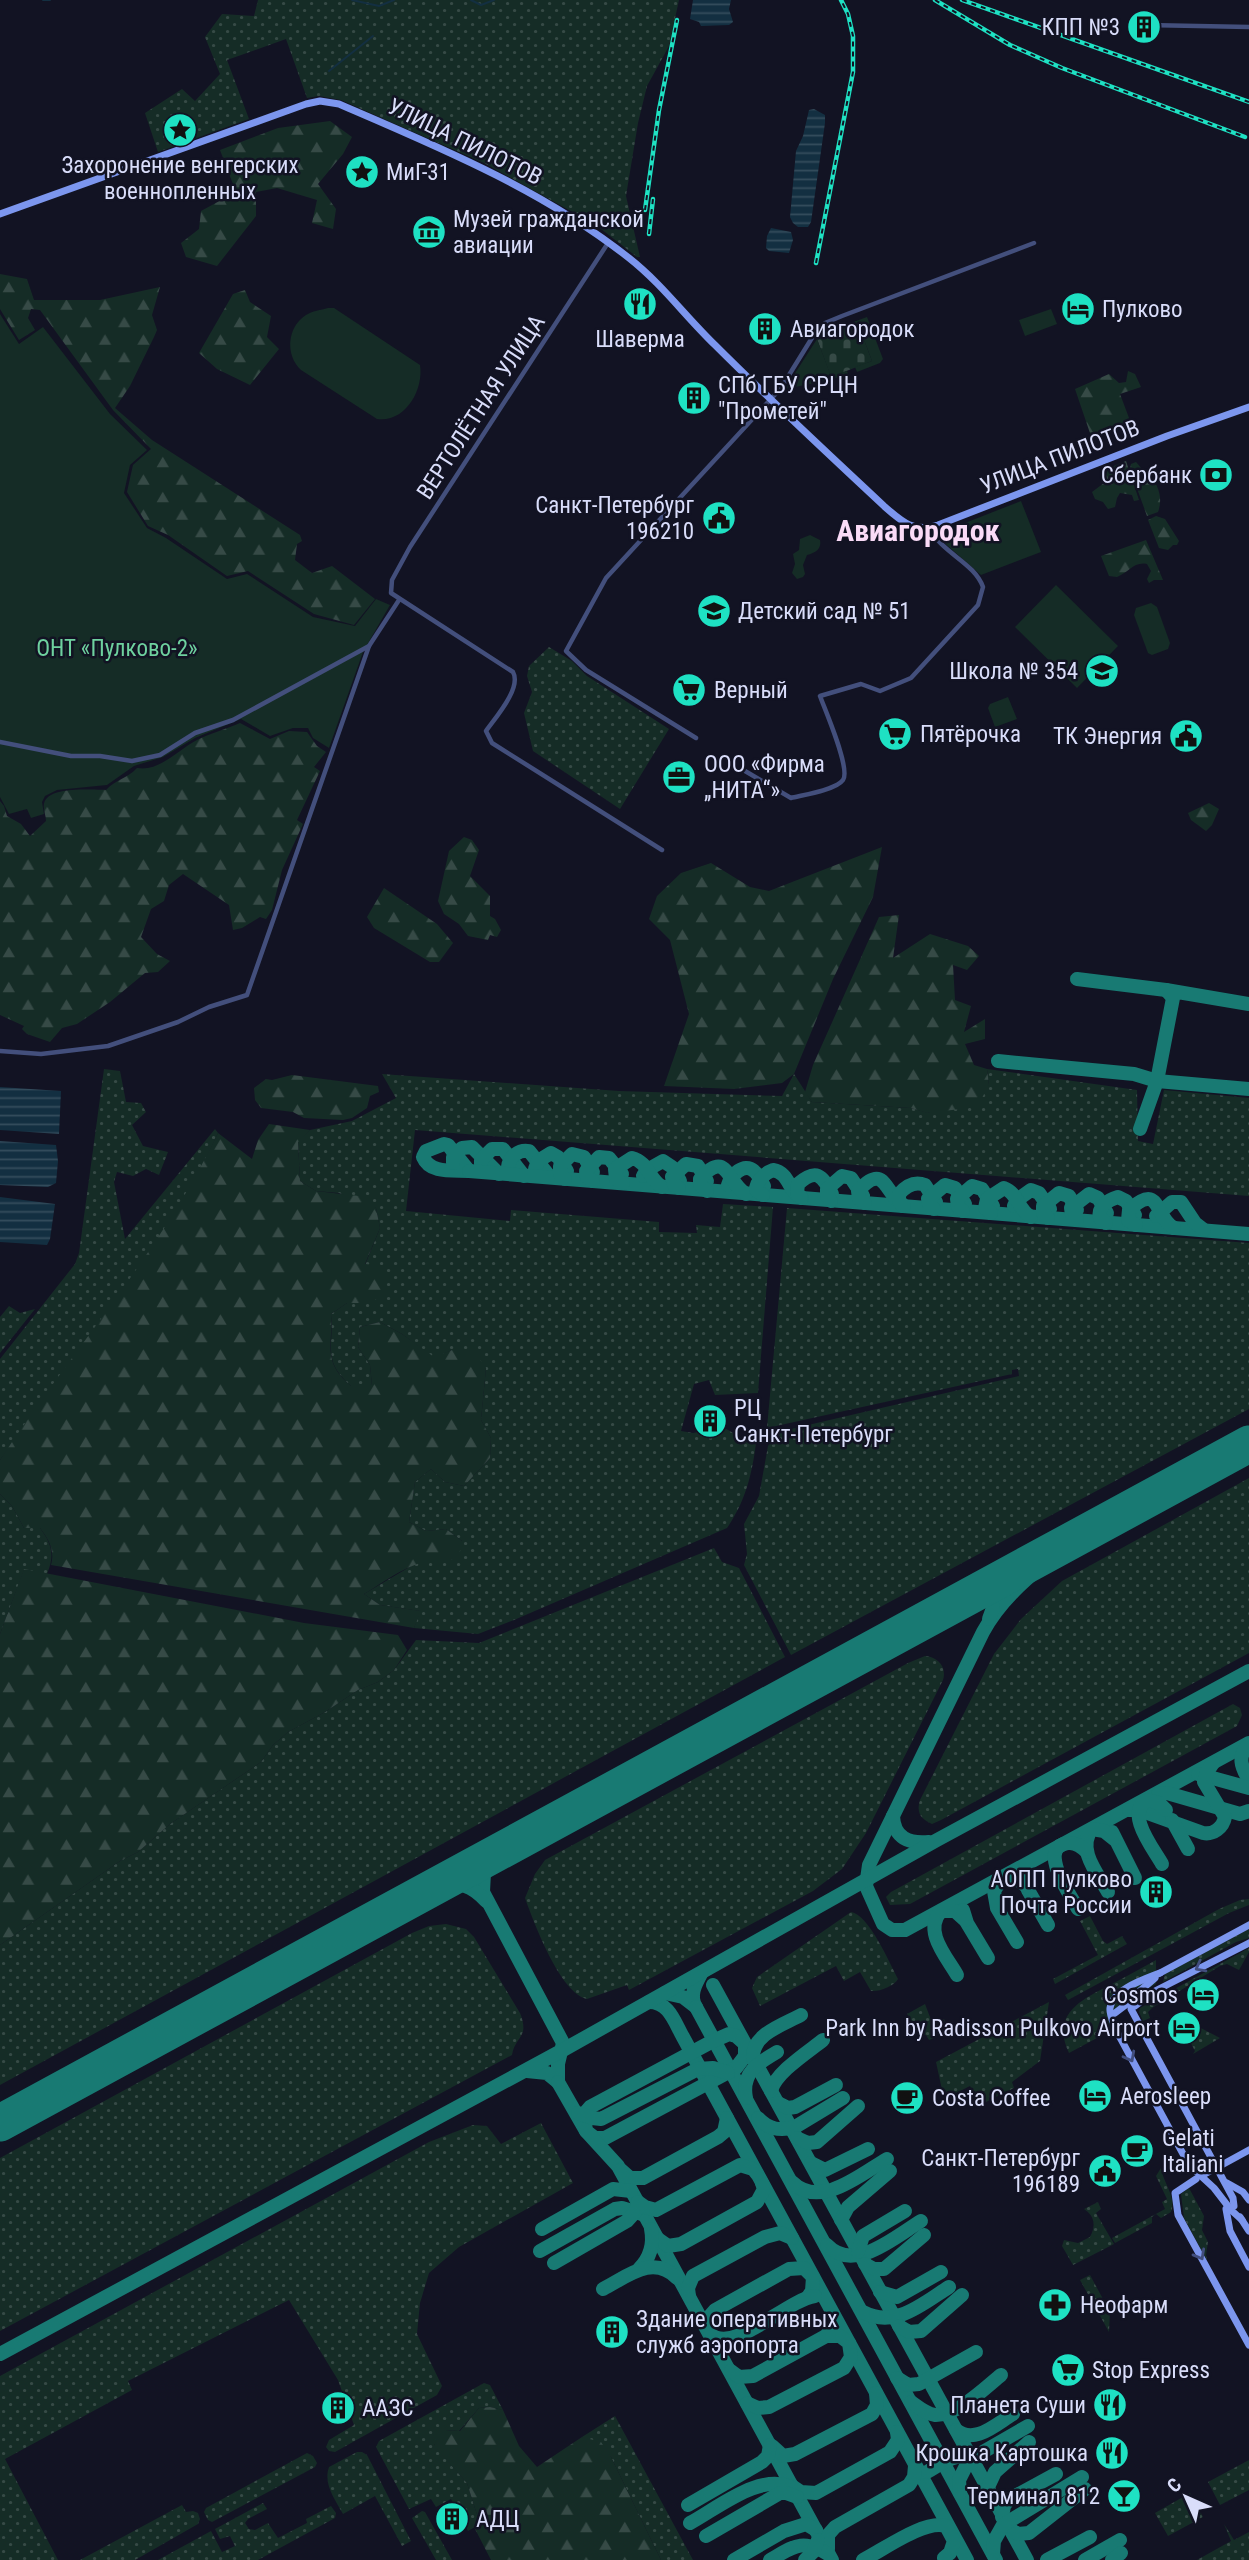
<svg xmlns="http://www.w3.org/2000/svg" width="1249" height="2560" viewBox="0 0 1249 2560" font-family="'Roboto Condensed',sans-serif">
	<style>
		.grass { fill: url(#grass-dots) }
		.forest { fill: url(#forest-firs) }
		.cemetery { fill: url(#cemetery-stones) }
		.green { fill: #152c26 }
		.water { fill: url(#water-rules) }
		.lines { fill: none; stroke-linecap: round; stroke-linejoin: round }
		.stream { stroke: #132f41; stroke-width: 2 }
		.taxiway { stroke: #187a73; stroke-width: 14 }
		.runway { stroke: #187a73; stroke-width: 37 }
		.street { stroke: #434f7c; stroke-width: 4.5 }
		.secondary { stroke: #7c96ee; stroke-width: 7 }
		.rail-casing { stroke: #1ee1c3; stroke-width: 4.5 }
		.rail { stroke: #121323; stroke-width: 2; stroke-dasharray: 5; stroke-linecap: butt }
		.secondary-bridge { stroke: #7c96ee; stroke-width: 7 }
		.oneway { stroke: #424e7e }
		.labels { text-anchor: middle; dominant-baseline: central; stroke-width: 5; stroke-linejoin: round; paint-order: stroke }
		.poi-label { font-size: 23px; fill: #d9ddfa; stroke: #121323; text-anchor: start }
		.street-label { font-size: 23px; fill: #d9ddfa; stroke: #121323 }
		.park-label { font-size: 23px; fill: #6ed19f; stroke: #121323 }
		.district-label { font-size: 30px; font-weight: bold; fill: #fadbf7; stroke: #121323 }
	</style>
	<defs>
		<pattern id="grass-dots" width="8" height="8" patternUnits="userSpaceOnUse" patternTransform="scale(1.75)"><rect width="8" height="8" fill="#152c26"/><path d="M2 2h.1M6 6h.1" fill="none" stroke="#364a46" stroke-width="1.8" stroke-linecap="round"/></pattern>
		<pattern id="forest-firs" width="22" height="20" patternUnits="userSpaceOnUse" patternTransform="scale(1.75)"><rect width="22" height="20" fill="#152c26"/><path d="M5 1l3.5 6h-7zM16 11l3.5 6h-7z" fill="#364a46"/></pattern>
		<pattern id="cemetery-stones" width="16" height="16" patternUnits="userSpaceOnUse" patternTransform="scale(1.75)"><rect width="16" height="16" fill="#152c26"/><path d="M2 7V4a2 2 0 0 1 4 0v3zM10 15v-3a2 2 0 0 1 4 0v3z" fill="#364a46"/></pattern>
		<pattern id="water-rules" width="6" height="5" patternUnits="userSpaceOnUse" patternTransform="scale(1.75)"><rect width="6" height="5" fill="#132f41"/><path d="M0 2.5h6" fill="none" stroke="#354d5d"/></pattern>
	</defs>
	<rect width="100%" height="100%" fill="#121323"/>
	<g class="grass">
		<polygon points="258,0 679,0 669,46 647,86 638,123 626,196 640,257 637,257 596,225 484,163 341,100 319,96 307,98 286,39 227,60 249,119 158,152 145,113 182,89 195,101 220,74 205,37 222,14 254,16"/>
		<polygon points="549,647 572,661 587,676 669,729 620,809 533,751 524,713 532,692 527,676 529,666"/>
		<polygon points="104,1069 120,1071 126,1102 141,1103 146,1112 132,1125 143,1146 168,1152 159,1175 146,1169 133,1176 117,1172 114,1182 125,1239 215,1129 218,1133 202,1167 153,1249 0,1460 0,1359 75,1264 79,1253"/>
		<path d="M987 1069 1137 1090 1138 1141 1153 1144 1164 1090 1249 1098V1196L415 1130 406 1211 510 1221 511 1210 659 1222V1232L697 1233 696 1225 720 1227 723 1204 773 1207 758 1393 715 1395 709 1380 694 1384 681 1431 693 1433 723 1427 743 1439 757 1435C753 1470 747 1499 727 1528L514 1620 478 1634 414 1628 420 1611 380 1605 364 1594 418 1562 438 1557 462 1541 446 1529 426 1531 409 1522 415 1482 431 1469 445 1482 464 1486 490 1458 491 1438 481 1420 486 1368 452 1350 434 1358 402 1334 380 1322 360 1327 358 1347 370 1365 372 1386H351C322 1360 334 1349 331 1314L347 1303H367L365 1265 380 1228 376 1208 339 1193 316 1191 300 1181 298 1141 310 1130 352 1121 396 1098 382 1074 619 1091 782 1096 794 1074 812 1102 911 1108 928 1113 989 1085Z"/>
		<polygon points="787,1208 1249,1243 1249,1409 791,1655 744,1565 747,1554 744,1524 759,1496 768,1446 778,1432 1019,1376 1018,1369 1012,1370 1012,1374 767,1428"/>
		<polygon points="9,1306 20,1313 35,1309 0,1353 0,1317"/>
		<path d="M1249 1478V1653L941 1820 932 1824C921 1819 916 1813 920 1800L994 1654 1021 1619 1062 1581Z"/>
		<path d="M0 1494 12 1506 24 1528H40C52 1544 55 1555 47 1574L24 1570 0 1634Z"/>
		<polygon points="714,1548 722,1562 739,1568 785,1657 0,2085 0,1945 120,1861 138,1852 170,1824 261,1762 273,1745 288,1732 325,1712 358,1690 378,1682 394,1670 416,1640 479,1643"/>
		<path d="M925 1656C938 1657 947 1667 943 1680L866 1833 842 1869 813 1891 629 1990 627 1985 587 1999C560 1993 534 1923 525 1898L535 1874 545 1860 908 1663Z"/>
		<polygon points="1233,1704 1240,1708 1242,1715 1237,1726 910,1904 890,1905 886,1897 891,1892"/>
		<polygon points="1249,1899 1249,1905 1229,1913 1068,2000 1065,1995 1219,1909 1240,1900"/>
		<path d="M851 1912C869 1915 889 1962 898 1979 894 1986 879 1992 871 1991L860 1972 844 1981 836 1966 760 2006 752 1988 757 1977Z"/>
		<polygon points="1090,1916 1103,1941 1107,1944 1122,1936 1127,1944 1055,1984 1053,1979 1098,1955 1080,1921"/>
		<path d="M446 1924 466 1929 474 1937 520 2013C530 2038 515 2036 512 2055L0 2331V2158L412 1933 429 1926Z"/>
		<polygon points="1249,1929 1249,1938 1236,1942 1163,1982 1165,1974"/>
		<polygon points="1249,1948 1249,1952 1239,1970 1227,1964 1220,1966 1152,2008 1148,2012 1150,2018 1143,2021 1139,2012 1140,2008"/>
		<path d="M1156 1960V1984L1119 2006 1114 2012 1112 2029 1107 2032 1104 2028 1095 2033 1097 2038 1069 2053C1050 2013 1083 1999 1112 1984 1127 1976 1142 1968 1156 1960Z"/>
		<polygon points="1049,2002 1040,2061 1012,2082 1014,2088 980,2105 970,2086 944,2099 936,2062"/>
		<polygon points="925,2004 933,2025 944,2019 948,2027 935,2034 937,2037 929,2040 926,2035 919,2035 907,2014"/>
		<polygon points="1197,2026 1220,2038 1193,2054 1195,2051 1186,2034 1182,2034"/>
		<polygon points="541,2123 573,2183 459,2247 429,2273 420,2303 417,2334 442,2386 437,2395 335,2452 329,2451 326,2447 329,2440 354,2425 338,2380 289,2300 128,2381 132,2390 5,2459 58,2560 0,2560 0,2376 429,2142 473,2125 487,2126 501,2144"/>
		<path d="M1161 2168C1163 2183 1177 2197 1171 2212L1161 2218 1156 2214 1152 2217V2223L1115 2243 1112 2238 1165 2209 1162 2202 1167 2199 1156 2176Z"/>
		<polygon points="1189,2188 1204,2216 1202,2230 1208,2242 1206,2255 1207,2260 1184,2218 1181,2194"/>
		<path d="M1098 2202 1101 2209 1096 2213 1114 2244 1073 2265 1062 2246 1064 2240 1078 2243 1090 2237C1096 2226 1095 2216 1084 2209Z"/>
		<polygon points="1090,2275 1110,2312 1109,2332 1080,2280"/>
		<polygon points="484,2383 490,2385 503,2410 490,2407 479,2408 459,2431 446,2430 434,2445 467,2483 480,2524 468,2531 451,2499 436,2507 431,2499 409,2509 376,2447 379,2441"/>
		<polygon points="615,2416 693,2560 661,2560 611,2457 582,2437"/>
		<path d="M357 2452H362L367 2455 411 2541 402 2546 375 2496 343 2514C335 2499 323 2484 329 2467Z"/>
		<polygon points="307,2453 313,2456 317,2463 315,2467 212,2522 208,2520 204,2512 206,2508"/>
		<polygon points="1249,2460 1249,2490 1220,2505 1208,2482"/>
		<polygon points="1190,2493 1203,2517 1168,2536 1155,2513"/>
		<polygon points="263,2503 267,2509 248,2519 245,2523 249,2529 255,2530 268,2523 278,2538 307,2523 306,2519 331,2506 336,2513 335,2518 258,2560 158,2560 211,2531 222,2552 235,2546 230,2536 220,2539 215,2529"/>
		<polygon points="182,2505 186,2512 193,2511 198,2513 200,2519 198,2524 135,2560 80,2560"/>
		<polygon points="422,2511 425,2512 452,2560 436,2560 412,2518"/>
		<polygon points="1224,2524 1234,2540 1249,2532 1249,2560 1197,2560 1231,2541"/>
	</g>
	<g class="forest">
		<polygon points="330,121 352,137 343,154 318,184 336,209 333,229 312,223 317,200 277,188 256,192 256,216 217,266 186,257 181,243 199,229 201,211 236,192 220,150 278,128"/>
		<polygon points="0,274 27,279 34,300 100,300 160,287 152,315 157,330 154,337 130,386 115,408 152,440 300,535 302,541 297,544 295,560 312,573 332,566 375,599 354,625 314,614 248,571 227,576 168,535 148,526 127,492 133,465 151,449 113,410 40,310 31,309 28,318 35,330 19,340 0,309"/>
		<polygon points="245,290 250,302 271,316 267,337 279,349 250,385 217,369 199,353 233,294"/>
		<polygon points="1128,371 1135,374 1141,387 1120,394 1129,418 1128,426 1092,439 1075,389 1109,374 1119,383 1126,382"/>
		<path d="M1126 461 1139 500 1134 501 1132 495 1120 493 1117 498 1115 507 1108 509 1103 502 1095 499 1092 492 1104 483C1105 468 1113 466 1126 461Z"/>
		<path d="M1136 462 1142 469 1140 477 1148 474C1159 484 1163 499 1158 512L1147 516 1130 469 1131 464Z"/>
		<polygon points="1156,516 1165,519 1179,541 1177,545 1173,545 1168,550 1159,548 1148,520"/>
		<path d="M1146 540 1163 580H1154L1149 583 1147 579 1151 571 1147 564C1134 561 1128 573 1117 577L1109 576 1101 556Z"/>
		<path d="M240 723 270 739 289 731 307 732 317 746 326 752 314 767 320 771 297 820 303 824 282 870 272 910 266 919 260 917 242 928 233 930 229 905 183 874 169 885 164 901 151 909 141 937 157 954 170 961 158 972 145 973 110 1002 77 1024 62 1028 50 1042 27 1034 22 1029 24 1026 0 1015V801L4 806 7 816 21 824 30 836 46 821C46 815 43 810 44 804 47 786 92 790 106 790 115 780 128 778 137 768 160 772 179 749 197 740 211 733 226 729 240 723Z"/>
		<polygon points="1209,803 1219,809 1212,825 1206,831 1191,820 1188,813"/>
		<polygon points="464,837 472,840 479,850 470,876 490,896 490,916 495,919 501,930 497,937 490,935 488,940 468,936 459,924 444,914 438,901 449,851"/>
		<polygon points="882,847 873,897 833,979 794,1074 782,1083 734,1089 664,1086 689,1014 670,940 649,919 657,896 681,873 711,863 750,887 769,891"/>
		<polygon points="384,888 437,924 453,943 439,962 430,962 374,928 367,917"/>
		<polygon points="899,915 893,958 930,934 968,946 979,956 967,970 953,965 955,1000 971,1006 964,1032 985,1019 985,1039 965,1044 974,1065 987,1069 989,1085 977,1107 927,1113 911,1108 812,1102 805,1092 813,1065 879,917"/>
		<polygon points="292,1075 378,1086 379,1092 370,1096 367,1108 352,1118 343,1120 304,1118 293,1112 261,1108 255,1100 254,1088 266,1079 272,1080"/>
		<path d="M269 1124 310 1130 298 1142 300 1181 316 1191 359 1196 376 1208 380 1228 365 1264 384 1266 385 1296 367 1303H347L331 1314C333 1348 322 1361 351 1386L372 1385 370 1365 358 1347 360 1327 380 1322 402 1334 434 1357 452 1350 474 1351 486 1368 481 1420 491 1438 490 1458 464 1486 445 1482 431 1469 415 1482 409 1522 426 1531 446 1529 462 1541 458 1560C420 1554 395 1575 364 1594L380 1605 421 1611 414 1628 51 1565C55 1550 49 1540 40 1528H24L12 1506 0 1494V1460C72 1350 161 1252 218 1133L252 1159 258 1140Z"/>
		<polygon points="24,1569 304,1623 398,1635 407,1650 394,1670 378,1682 358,1690 325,1712 288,1732 273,1745 261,1762 170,1824 138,1852 120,1861 0,1945 0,1634"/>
		<polygon points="490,2407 503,2410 519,2446 537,2467 582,2437 601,2442 611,2457 661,2560 491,2560 474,2527 480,2524 467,2483 434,2446 437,2434 445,2430 460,2431 479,2408"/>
	</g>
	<polygon class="cemetery" points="858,324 872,361 831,377 817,339"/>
	<g class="green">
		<path d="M328 308H334L420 365C424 390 405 423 377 419L301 370C285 355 287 327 306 315 312 311 321 310 328 308Z"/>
		<polygon points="1051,309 1057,324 1025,336 1019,320"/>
		<polygon points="0,314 19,344 43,327 110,414 147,450 130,465 124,493 147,528 166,538 227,579 247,574 313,617 355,626 376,599 390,605 363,652 329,748 313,738 308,728 293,728 270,736 241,719 195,738 163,757 134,766 107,785 57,790 45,796 42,802 44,814 31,818 27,809 9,814 0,797"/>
		<polygon points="867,317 883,359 880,363 857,372 855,367 872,361 858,324 822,338 823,333"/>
		<polygon points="817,339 831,376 847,371 848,374 830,380 785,389"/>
		<polygon points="1021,501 1041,552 981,575 941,540 942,532"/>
		<path d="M810 535 820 540C822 549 815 553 807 555L803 565 805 574 803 577 797 579 792 573 795 564 793 554 799 550 800 539Z"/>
		<polygon points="1056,585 1118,646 1077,688 1015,627"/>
		<polygon points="1151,603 1157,607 1170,643 1168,649 1152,655 1148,653 1134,615 1136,608"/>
		<polygon points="1008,697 1017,719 995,727 988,708 990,704"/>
	</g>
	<g class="water">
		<polygon points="693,0 731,0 729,9 733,22 729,25 701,26 699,22 690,19"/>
		<polygon points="814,109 825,115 825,123 811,222 808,227 798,227 793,223 790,217 796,151 803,136 809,110"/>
		<polygon points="771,228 791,232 793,240 789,253 769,251 766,248 767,236"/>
		<polygon points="0,1087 61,1091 59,1134 0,1130"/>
		<polygon points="0,1141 56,1145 58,1161 56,1183 48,1187 0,1185"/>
		<polygon points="0,1197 55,1204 50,1239 47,1245 0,1242"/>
	</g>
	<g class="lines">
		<g class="stream">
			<polyline points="43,0 50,0"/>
			<polyline points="352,0 379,6 394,0"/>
			<polyline points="471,0 481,5 494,0"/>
			<polyline points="329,71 373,36"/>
		</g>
		<g class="taxiway">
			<polyline points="1077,979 1166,990"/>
			<polyline points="998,1061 1134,1074 1157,1081 1249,1089"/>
			<polyline points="1140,1129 1157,1081 1173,998 1166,990 1249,1004"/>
			<path d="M444 1144 448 1145 469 1171C453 1170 430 1174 423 1157L426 1151Z"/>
			<polyline points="453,1163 453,1157 462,1148 472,1147 499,1174"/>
			<polyline points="481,1164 481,1160 492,1149 503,1149 524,1176"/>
			<path d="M508 1167C509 1157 519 1149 529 1151L550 1177"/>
			<polyline points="535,1169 538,1161 551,1153 558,1157 567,1171"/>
			<polyline points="469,1171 1249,1234"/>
			<polyline points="643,1176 647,1170 663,1161 672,1167 680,1181"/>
			<polyline points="565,1179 560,1174 560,1166 572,1154 584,1157 593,1172"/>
			<polyline points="593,1181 587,1177 586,1171 599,1157 609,1158 622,1174"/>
			<path d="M623 1183 616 1179 615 1169 632 1158C648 1162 649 1179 662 1187"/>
			<path d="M728 1185C731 1175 744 1162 754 1171 758 1174 761 1181 764 1186"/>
			<polyline points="679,1188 674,1185 672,1177 686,1164 698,1166 707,1181"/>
			<path d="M707 1191 700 1185V1179C727 1148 727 1183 746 1194"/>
			<path d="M763 1195 756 1190C756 1181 765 1173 773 1170 790 1173 788 1192 802 1198"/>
			<path d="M801 1197 797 1193 798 1184C816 1168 822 1175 832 1194"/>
			<polyline points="831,1201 827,1196 827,1189 842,1176 851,1178 863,1196"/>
			<path d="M865 1203 859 1199 858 1191C885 1162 884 1192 903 1206"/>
			<path d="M904 1206 899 1201V1194C906 1186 915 1181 925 1185L936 1202"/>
			<polyline points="1014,1206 1017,1200 1031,1190 1039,1193 1050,1209"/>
			<polyline points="934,1209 929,1204 928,1199 945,1185 955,1188 965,1204"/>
			<polyline points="963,1211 958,1207 957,1199 972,1186 982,1189 993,1206"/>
			<path d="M991 1213 985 1208 987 1199 1004 1188C1018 1193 1018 1210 1031 1217"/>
			<polyline points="1156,1216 1172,1202 1181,1202 1195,1223 1204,1230"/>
			<polyline points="1048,1218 1043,1213 1043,1206 1059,1193 1069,1196 1077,1210"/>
			<polyline points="1077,1220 1072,1215 1071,1208 1089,1194 1098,1198 1107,1213"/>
			<path d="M1106 1223 1100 1218C1097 1207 1108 1200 1118 1197L1126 1201 1135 1215"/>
			<path d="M1136 1225 1128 1220 1129 1210C1161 1181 1154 1217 1174 1228"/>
			<path d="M1077 1537C1043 1565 1004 1593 983 1632L869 1865 866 1886 883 1924 892 1930H905L1249 1743"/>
			<polyline points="975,1593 982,1593 991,1600 993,1608 989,1619"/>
			<path d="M1249 1744C1237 1756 1241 1767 1249 1780"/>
			<polyline points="1198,1774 1249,1788"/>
			<polyline points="1158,1794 1167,1793 1240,1814 1249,1811"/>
			<path d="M1129 1810H1139L1203 1833C1213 1835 1223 1828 1225 1817L1204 1782 1207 1772 1213 1763"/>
			<path d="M893 1816C894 1838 909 1844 929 1842"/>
			<polyline points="1172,1820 1188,1849"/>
			<polyline points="1112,1832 1135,1878"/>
			<polyline points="496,1853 484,1873 483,1892 563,2043 558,2064 558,2082 547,2073 527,2071"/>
			<path d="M1162 1864C1153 1848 1124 1812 1148 1800L1159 1803 1166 1810"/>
			<polyline points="1024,1877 1028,1890 1048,1925"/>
			<path d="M437 1885C458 1881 472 1885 486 1901"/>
			<path d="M1108 1892C1098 1874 1076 1849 1092 1829L1104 1831 1114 1839"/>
			<path d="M1078 1909C1071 1896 1036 1847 1068 1843 1076 1842 1082 1847 1087 1852"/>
			<polyline points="963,1910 967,1923 988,1958"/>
			<polyline points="1017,1942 997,1908 994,1891 1002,1878 1016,1878 1026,1886"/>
			<path d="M957 1975C946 1956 923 1931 941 1911H955L965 1920"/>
			<polyline points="713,1985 1027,2560"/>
			<path d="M665 1993 683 1997 696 2007C689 1996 695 1985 701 1974"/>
			<path d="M649 2002C669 2002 674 2021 683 2037L967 2560"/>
			<polyline points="696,2007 996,2560"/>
			<polygon points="729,2034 736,2036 745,2044 745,2056 736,2068 605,2138 595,2138 586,2131 584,2114 590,2107 713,2041"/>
			<path d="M753 2058C752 2034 783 2025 801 2015"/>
			<polyline points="558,2082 586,2131 618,2166 832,2560"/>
			<path d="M771 2091C775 2073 808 2052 823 2040"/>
			<path d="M746 2098C741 2073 758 2063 777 2052"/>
			<polyline points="778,2103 788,2108 795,2107 836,2085"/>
			<polyline points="578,2113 592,2118 601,2119 698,2069 713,2068 728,2073"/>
			<path d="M758 2118C769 2130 781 2131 795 2127L843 2098"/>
			<polyline points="797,2138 808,2143 817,2142 858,2106"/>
			<polyline points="811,2163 825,2170 868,2149"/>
			<polyline points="621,2170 630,2178 643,2178 718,2137 724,2132 727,2118"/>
			<path d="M792 2182C820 2210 861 2174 887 2159"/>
			<polyline points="841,2220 848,2207 890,2171"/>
			<polyline points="542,2229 613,2189 631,2191"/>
			<polyline points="658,2239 668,2246 681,2244 757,2202 764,2189 762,2183"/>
			<path d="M827 2245C854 2274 896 2236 921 2221"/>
			<polyline points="540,2251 615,2209 622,2208 642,2214"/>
			<polyline points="858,2252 863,2236 905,2211"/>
			<polyline points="554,2263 627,2221 636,2211 638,2202 645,2207 656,2210 740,2165 753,2169 757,2174"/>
			<polyline points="865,2264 874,2269 884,2269 924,2235"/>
			<path d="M639 2269C650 2258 654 2244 651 2229"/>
			<path d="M603 2289C628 2276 653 2254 677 2278"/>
			<polyline points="880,2292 897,2297 941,2272"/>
			<polyline points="689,2296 688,2288 693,2276 765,2237 780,2233 792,2238"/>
			<path d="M863 2312C895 2329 922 2304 949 2287"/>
			<polyline points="899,2326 909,2332 921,2331 962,2295"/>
			<polyline points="708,2330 708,2318 715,2310 789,2269 804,2268 813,2277 812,2291 808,2297"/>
			<path d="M710 2334C734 2355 786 2300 815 2296"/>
			<polyline points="0,2354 563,2050 937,1840 1249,1671"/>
			<polyline points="731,2371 739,2377 753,2376 826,2336 831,2329"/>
			<polyline points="897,2378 908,2385 919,2384 976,2352"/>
			<path d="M911 2402C918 2407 926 2414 935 2415 957 2416 985 2388 1001 2375"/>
			<polyline points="747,2403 758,2408 769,2407 844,2368 851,2357 849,2343 840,2336 826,2336"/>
			<path d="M956 2430C975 2445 996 2424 1013 2414"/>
			<polyline points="772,2446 783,2456 795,2454 872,2414 877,2405 876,2393"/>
			<path d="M927 2472C941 2464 955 2452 972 2458"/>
			<polyline points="792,2486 801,2492 816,2493 890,2452 898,2440 897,2432"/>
			<polyline points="987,2489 995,2472 1029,2442"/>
			<polyline points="960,2493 959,2480 969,2460 1028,2426"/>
			<polyline points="688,2505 762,2462 768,2456 770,2445"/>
			<polyline points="1002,2517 1004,2506 1008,2500 1056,2474"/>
			<path d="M690 2523C718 2508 763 2470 794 2489"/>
			<polyline points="1008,2528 1018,2534 1029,2533 1085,2489"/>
			<polyline points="706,2536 780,2493 786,2493 797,2497"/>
			<polyline points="828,2549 828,2535 835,2527 909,2485 914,2477 915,2466"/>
			<polyline points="993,2554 994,2541 1003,2525 1082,2477"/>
			<polyline points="734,2560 784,2531 806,2524 816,2530"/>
			<path d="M770 2560C793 2547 802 2538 828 2554"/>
			<polyline points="805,2560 813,2552 818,2540"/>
			<path d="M863 2560C883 2550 925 2519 946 2526L954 2541 950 2553 944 2558"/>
			<polyline points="1047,2560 1090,2537"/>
			<polyline points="1085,2560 1120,2540"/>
			<polyline points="1112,2560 1121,2553"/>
		</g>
		<polyline class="runway" points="0,2123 1249,1444"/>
		<g class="street">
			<polyline points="1146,25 1249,27"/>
			<path d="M608 243 410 547 392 580 391 593 513 672C522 688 495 718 486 731L492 743 662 850"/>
			<polyline points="696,738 586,670 566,651 606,578 781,388 815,333 825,323 842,316 1034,243"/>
			<polyline points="0,742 71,756 100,756 132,761 160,755 195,733 233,720 369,646 399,600"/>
			<path d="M745 771 791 798C803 795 836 790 843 780 851 769 825 710 820 696L861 684 880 691 911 678 978 605 983 587C974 562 941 553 930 528"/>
			<polyline points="0,1051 41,1054 108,1046 178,1022 209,1007 247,995 369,646"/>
		</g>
		<g class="secondary">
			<path d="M0 214 306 104 320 101 339 104C439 147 543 190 629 258 662 284 685 316 715 345 770 400 827 453 884 506 902 522 914 533 938 525L1167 436 1249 407"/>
			<polyline points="1160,1973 1249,1925"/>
			<polyline points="1135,2006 1155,1991 1249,1943"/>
			<polyline points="1115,2013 1127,2004"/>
			<polyline points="1218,2167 1249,2150"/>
			<polyline points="1203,2175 1212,2170"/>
			<polyline points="1196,2179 1175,2193 1178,2215 1249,2345"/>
			<polyline points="1227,2183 1243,2192 1249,2200"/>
			<polyline points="1226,2209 1230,2231 1249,2267"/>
			<polyline points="1240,2217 1249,2231"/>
		</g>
		<g class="rail-casing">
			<g id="rail">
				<polyline points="935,0 1010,45 1062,68 1245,137"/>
				<polyline points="962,0 1249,102"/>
				<polyline points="645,210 659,110 677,20"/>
				<polyline points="649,234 653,199"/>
				<polyline points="816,263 853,72 853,36 848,14 841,0"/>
			</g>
		</g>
		<use href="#rail" class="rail"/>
		<g class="secondary-bridge">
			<path d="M1160 1973C1145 1979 1113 1989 1110 2008 1109 2015 1114 2023 1116 2030L1189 2165 1214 2188 1231 2210 1242 2220"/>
			<polyline points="1155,1978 1134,1996 1131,2009 1233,2198 1234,2206"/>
		</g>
	</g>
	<defs><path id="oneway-chevron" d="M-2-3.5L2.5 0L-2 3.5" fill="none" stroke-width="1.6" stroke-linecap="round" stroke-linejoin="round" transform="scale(1.75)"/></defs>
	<g class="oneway">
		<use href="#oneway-chevron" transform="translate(1200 1967) rotate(152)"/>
		<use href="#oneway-chevron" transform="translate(1130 2057) rotate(62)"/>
		<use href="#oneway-chevron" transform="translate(1200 2255) rotate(61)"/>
	</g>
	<defs>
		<g id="building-disc" transform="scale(1.75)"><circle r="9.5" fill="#1ee1c3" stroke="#121323"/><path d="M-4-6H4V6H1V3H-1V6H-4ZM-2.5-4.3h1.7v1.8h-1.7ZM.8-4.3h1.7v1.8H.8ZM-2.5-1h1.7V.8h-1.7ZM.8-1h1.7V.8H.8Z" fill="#111"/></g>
		<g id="sight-disc" transform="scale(1.75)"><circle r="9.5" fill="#1ee1c3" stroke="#121323"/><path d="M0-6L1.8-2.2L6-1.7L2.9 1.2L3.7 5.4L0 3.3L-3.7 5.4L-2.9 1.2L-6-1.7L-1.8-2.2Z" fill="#111"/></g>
		<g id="museum-disc" transform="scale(1.75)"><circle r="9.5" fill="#1ee1c3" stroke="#121323"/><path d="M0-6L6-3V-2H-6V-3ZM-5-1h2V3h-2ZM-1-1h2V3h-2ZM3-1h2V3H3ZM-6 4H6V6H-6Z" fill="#111"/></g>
		<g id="restaurant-disc" transform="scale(1.75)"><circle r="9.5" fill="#1ee1c3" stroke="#121323"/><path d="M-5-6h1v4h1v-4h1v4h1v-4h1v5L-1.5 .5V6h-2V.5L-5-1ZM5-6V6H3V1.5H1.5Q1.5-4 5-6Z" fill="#111"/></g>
		<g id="hotel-disc" transform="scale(1.75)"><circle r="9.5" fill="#1ee1c3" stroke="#121323"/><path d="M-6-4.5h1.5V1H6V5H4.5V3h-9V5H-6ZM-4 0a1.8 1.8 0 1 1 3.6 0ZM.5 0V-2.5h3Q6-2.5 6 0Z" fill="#111"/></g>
		<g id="bank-disc" transform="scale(1.75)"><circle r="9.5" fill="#1ee1c3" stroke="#121323"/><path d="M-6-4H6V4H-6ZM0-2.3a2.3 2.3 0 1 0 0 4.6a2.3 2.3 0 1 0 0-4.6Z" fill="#111"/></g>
		<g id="civic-disc" transform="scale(1.75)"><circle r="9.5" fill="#1ee1c3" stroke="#121323"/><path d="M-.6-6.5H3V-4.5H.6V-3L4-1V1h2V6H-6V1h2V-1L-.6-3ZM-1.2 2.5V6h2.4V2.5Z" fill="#111"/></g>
		<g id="school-disc" transform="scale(1.75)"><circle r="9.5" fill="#1ee1c3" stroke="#121323"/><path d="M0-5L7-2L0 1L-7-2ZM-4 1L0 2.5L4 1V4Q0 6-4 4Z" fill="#111"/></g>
		<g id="supermarket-disc" transform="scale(1.75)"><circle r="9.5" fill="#1ee1c3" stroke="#121323"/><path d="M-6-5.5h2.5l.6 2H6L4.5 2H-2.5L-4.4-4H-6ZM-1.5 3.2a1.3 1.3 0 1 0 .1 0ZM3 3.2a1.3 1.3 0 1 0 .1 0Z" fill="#111"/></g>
		<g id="office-disc" transform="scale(1.75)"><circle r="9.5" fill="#1ee1c3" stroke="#121323"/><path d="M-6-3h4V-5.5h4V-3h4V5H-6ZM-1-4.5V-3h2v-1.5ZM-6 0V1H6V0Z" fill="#111"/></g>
		<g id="cafe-disc" transform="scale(1.75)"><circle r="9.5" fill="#1ee1c3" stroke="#121323"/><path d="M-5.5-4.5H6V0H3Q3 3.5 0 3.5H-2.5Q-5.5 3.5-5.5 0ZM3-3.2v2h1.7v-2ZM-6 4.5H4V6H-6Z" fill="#111"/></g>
		<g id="pharmacy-disc" transform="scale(1.75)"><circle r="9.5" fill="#1ee1c3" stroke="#121323"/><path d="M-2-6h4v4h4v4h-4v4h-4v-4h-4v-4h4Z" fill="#111"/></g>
		<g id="bar-disc" transform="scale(1.75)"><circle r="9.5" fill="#1ee1c3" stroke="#121323"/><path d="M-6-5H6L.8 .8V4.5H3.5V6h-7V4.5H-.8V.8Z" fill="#111"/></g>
	</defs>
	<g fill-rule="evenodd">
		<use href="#building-disc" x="1144" y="27"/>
		<use href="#sight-disc" x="180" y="130"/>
		<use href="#sight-disc" x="362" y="172"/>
		<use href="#museum-disc" x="429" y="232"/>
		<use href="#restaurant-disc" x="640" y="304"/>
		<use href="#hotel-disc" x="1078" y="309"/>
		<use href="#building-disc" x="765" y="329"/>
		<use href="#building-disc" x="694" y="398"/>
		<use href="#bank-disc" x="1216" y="475"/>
		<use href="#civic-disc" x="719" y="518"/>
		<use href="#school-disc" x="714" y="611"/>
		<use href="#school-disc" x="1102" y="671"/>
		<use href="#supermarket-disc" x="689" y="690"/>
		<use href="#supermarket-disc" x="895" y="734"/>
		<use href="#civic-disc" x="1186" y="736"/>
		<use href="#office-disc" x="679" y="777"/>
		<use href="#building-disc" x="710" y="1421"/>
		<use href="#building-disc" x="1156" y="1892"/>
		<use href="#hotel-disc" x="1203" y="1995"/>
		<use href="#hotel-disc" x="1184" y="2028"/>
		<use href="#hotel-disc" x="1095" y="2096"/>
		<use href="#cafe-disc" x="907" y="2098"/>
		<use href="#cafe-disc" x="1137" y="2151"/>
		<use href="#civic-disc" x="1105" y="2171"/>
		<use href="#pharmacy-disc" x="1055" y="2305"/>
		<use href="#building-disc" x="612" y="2332"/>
		<use href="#supermarket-disc" x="1068" y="2370"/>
		<use href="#restaurant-disc" x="1110" y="2405"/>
		<use href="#building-disc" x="338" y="2408"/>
		<use href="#restaurant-disc" x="1112" y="2453"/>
		<use href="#bar-disc" x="1124" y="2496"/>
		<use href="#building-disc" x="452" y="2519"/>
	</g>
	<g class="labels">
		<g class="poi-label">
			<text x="1120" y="27" text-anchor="end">КПП №3</text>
			<text x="180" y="165" text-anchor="middle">Захоронение венгерских<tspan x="180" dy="26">военнопленных</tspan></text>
			<text x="386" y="172">МиГ-31</text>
			<text x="453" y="219">Музей гражданской<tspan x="453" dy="26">авиации</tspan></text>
			<text x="1102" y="309">Пулково</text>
			<text x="790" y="329">Авиагородок</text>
			<text x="640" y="339" text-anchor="middle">Шаверма</text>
			<text x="718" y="385">СПб ГБУ СРЦН<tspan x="718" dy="26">"Прометей"</tspan></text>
			<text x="1192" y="475" text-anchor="end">Сбербанк</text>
			<text x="694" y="505" text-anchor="end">Санкт-Петербург<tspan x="694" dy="26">196210</tspan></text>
			<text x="738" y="611">Детский сад № 51</text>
			<text x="1078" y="671" text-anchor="end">Школа № 354</text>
			<text x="714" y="690">Верный</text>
			<text x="920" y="734">Пятёрочка</text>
			<text x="1162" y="736" text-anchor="end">ТК Энергия</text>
			<text x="704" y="764">ООО «Фирма<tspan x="704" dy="26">„НИТА“»</tspan></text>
			<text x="734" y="1408">РЦ<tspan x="734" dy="26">Санкт-Петербург</tspan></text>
			<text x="1132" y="1879" text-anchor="end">АОПП Пулково<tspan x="1132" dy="26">Почта России</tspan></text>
			<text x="1178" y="1995" text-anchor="end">Cosmos</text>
			<text x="1160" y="2028" text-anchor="end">Park Inn by Radisson Pulkovo Airport</text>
			<text x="1120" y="2096">Aerosleep</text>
			<text x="932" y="2098">Costa Coffee</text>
			<text x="1162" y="2138">Gelati<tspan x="1162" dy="26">Italiani</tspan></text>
			<text x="1080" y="2158" text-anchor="end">Санкт-Петербург<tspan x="1080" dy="26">196189</tspan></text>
			<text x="1080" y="2305">Неофарм</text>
			<text x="636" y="2319">Здание оперативных<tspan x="636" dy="26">служб аэропорта</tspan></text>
			<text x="1092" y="2370">Stop Express</text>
			<text x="1086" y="2405" text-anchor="end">Планета Суши</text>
			<text x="362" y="2408">ААЗС</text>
			<text x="1088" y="2453" text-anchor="end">Крошка Картошка</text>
			<text x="1100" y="2496" text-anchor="end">Терминал 812</text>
			<text x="476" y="2519">АДЦ</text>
		</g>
		<g class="street-label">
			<text transform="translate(465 142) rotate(26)">УЛИЦА ПИЛОТОВ</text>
			<text transform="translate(481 407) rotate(-57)">ВЕРТОЛЁТНАЯ УЛИЦА</text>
			<text transform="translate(1060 457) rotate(-21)">УЛИЦА ПИЛОТОВ</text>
		</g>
		<g class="park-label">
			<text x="117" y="648">ОНТ «Пулково-2»</text>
		</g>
		<g class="district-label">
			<text x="918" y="530">Авиагородок</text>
		</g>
	</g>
	<g transform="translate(1186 2497) rotate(315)" stroke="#121323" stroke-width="5" paint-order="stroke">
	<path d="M0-5L12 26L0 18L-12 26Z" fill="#d9ddfa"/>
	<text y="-10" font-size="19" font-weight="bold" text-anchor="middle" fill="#d9ddfa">С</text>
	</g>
</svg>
